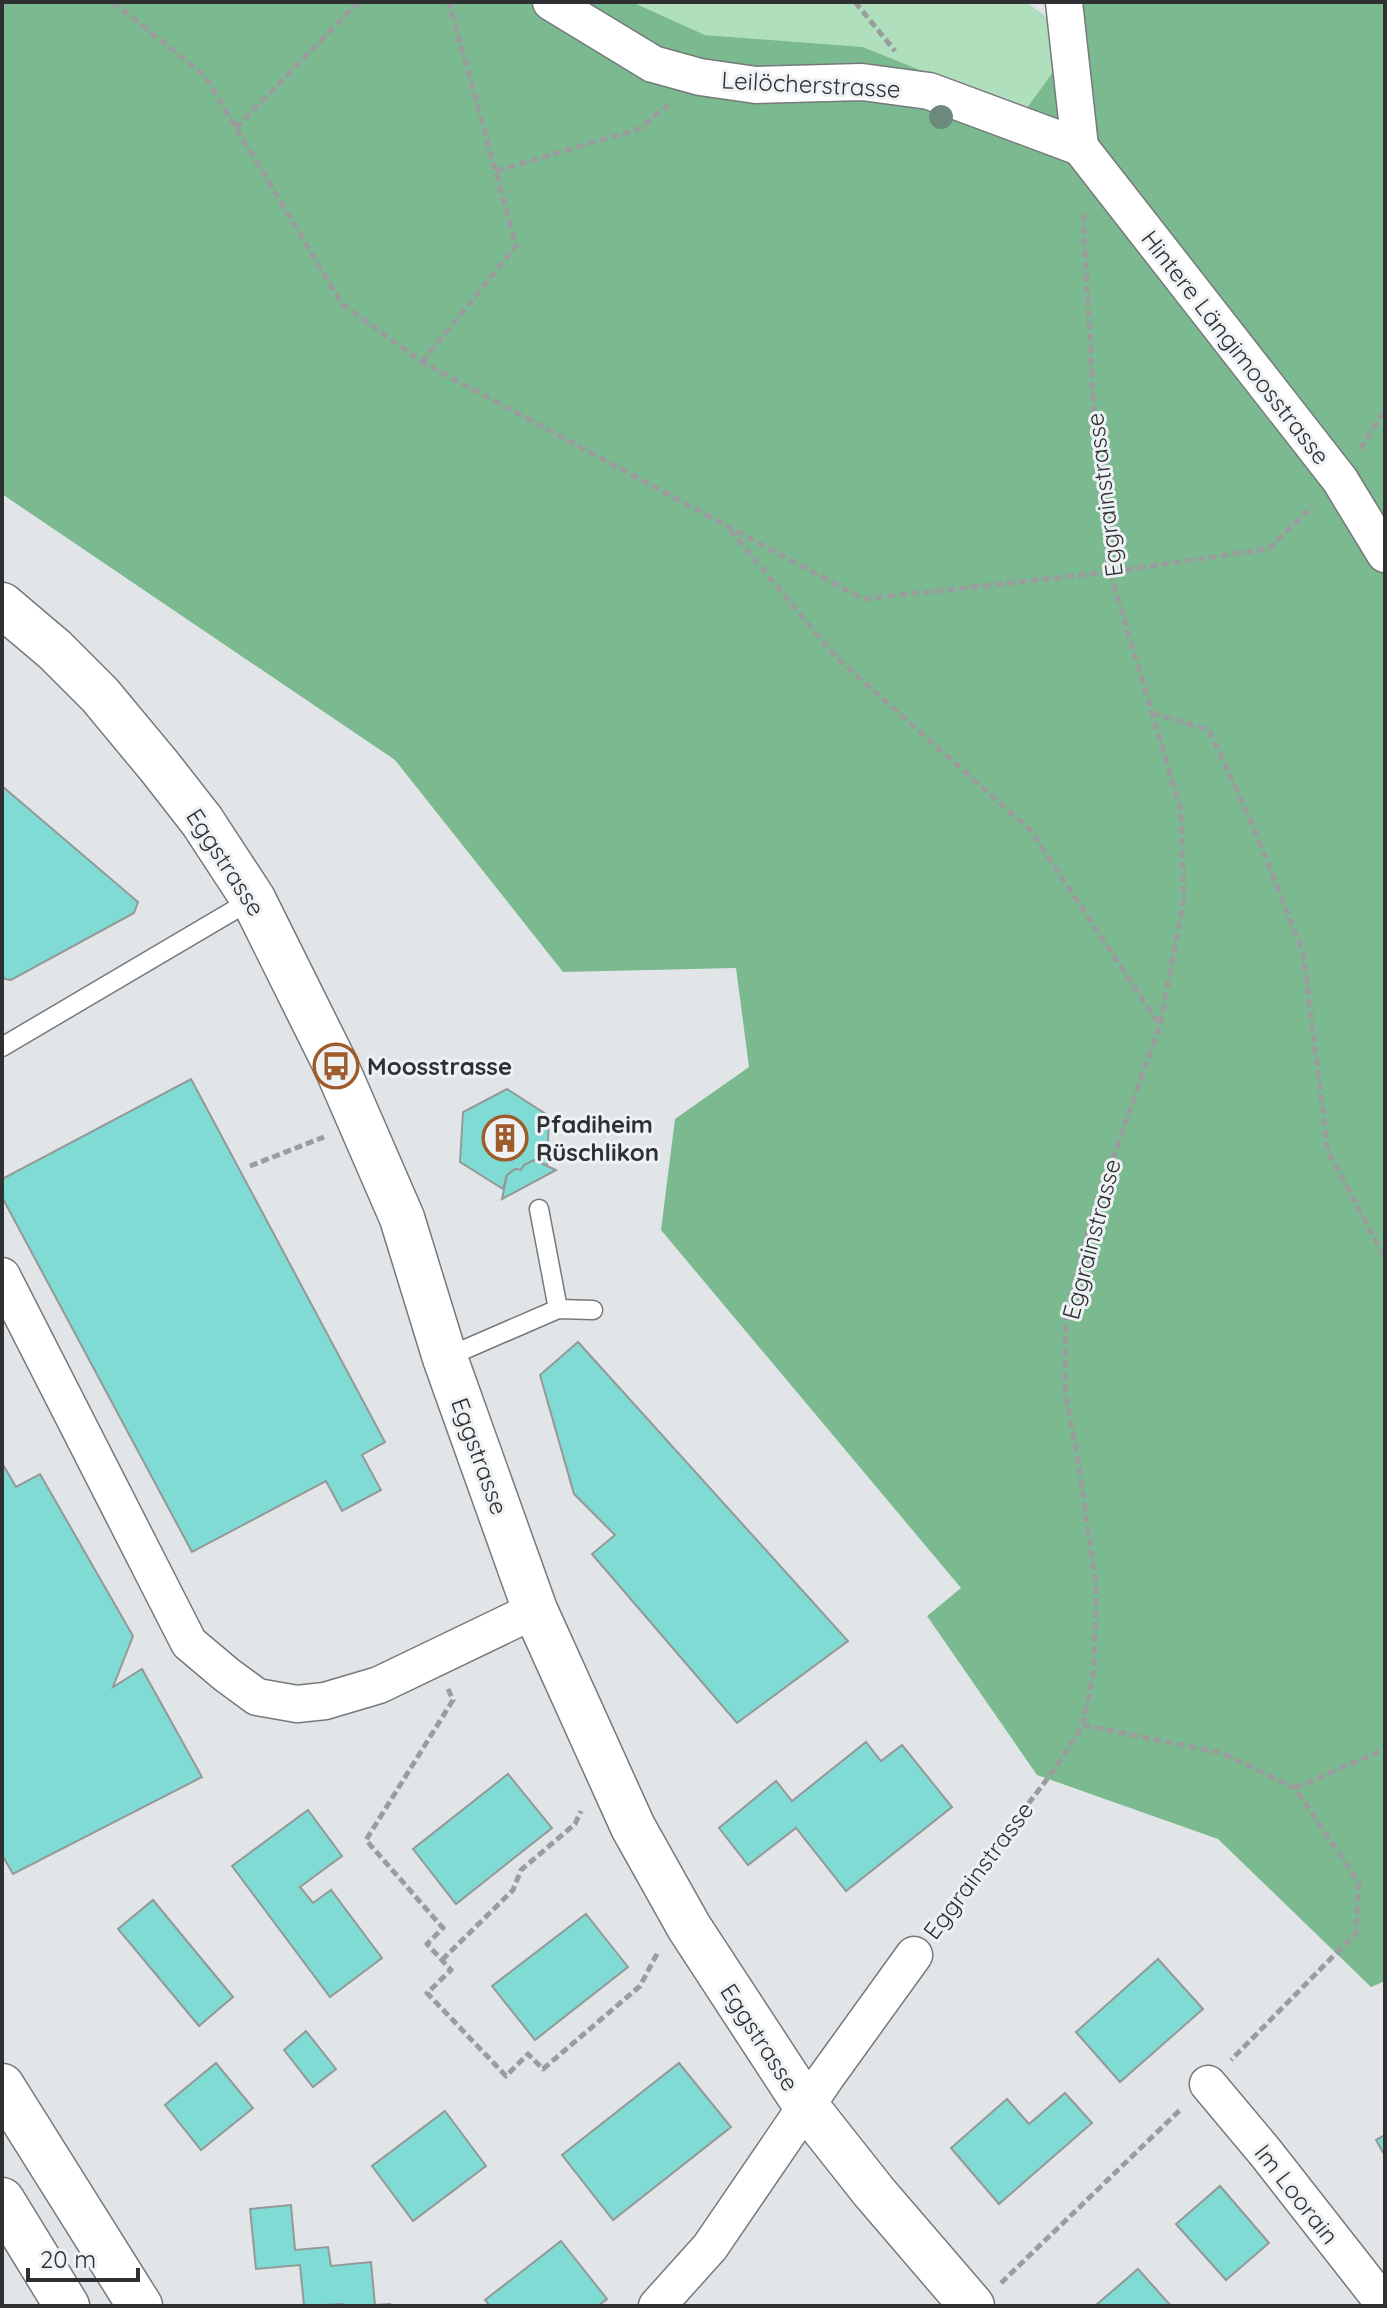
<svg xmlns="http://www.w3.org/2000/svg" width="1387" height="2308" viewBox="0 0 1387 2308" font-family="Quicksand,sans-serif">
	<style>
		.green { fill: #b0dfbe }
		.forest { fill: #7bba90 }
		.building { fill: #7fdbd3; stroke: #949998; stroke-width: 2 }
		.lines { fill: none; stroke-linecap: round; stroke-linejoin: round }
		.service-casing { stroke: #76797b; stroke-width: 21 }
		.minor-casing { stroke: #76797b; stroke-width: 39 }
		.secondary-casing { stroke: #76797b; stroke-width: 47 }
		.motorway-casing { stroke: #76797b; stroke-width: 47 }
		.path { stroke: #9a9d9e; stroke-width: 5; stroke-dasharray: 8 4; stroke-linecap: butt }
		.service { stroke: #fff; stroke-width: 18 }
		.minor { stroke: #fff; stroke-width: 36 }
		.secondary { stroke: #fff; stroke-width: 44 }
		.motorway { stroke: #fff; stroke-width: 44 }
		.tree { fill: #6c8a7c }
		.labels { text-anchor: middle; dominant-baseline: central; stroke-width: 6; stroke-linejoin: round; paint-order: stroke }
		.street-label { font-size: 24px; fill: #2f3031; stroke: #eef2f4 }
		.poi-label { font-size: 24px; font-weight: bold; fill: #2f3031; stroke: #eef2f4; text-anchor: start }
	</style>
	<rect width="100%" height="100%" fill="#e1e5e7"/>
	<polygon class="green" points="632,2 1026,2 1077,39 1025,112 863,47 705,35"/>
	<polygon class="forest" points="2,2 632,2 705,35 863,47 1024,112 1077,39 1074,2 1385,2 1385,1981 1371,1987 1218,1839 1037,1775 927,1616 961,1588 661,1230 675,1119 749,1067 736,968 563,972 395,760 2,494"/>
	<g class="building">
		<polygon points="2,786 138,902 134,913 11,980 5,979 2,975"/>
		<polygon points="191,1079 385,1442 362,1455 381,1490 342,1511 326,1481 192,1552 2,1197 2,1179"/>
		<polygon points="507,1089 549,1116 547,1166 534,1160 524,1165 521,1170 515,1169 507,1175 503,1189 460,1162 463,1112"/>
		<polygon points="534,1160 556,1170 502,1199 507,1175 515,1169 521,1170 524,1165"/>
		<polygon points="578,1342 848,1641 737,1723 592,1554 615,1535 574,1494 540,1375"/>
		<polygon points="2,1463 16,1487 40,1474 133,1636 113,1687 142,1669 202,1777 13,1874 2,1855"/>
		<polygon points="866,1742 881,1761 902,1745 952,1807 846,1891 796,1828 748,1865 719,1828 776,1781 792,1801"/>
		<polygon points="508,1774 552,1828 456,1904 413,1849"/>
		<polygon points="308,1810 342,1856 300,1887 313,1903 331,1890 382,1958 330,1997 232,1866"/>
		<polygon points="153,1900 233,1997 199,2026 118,1929"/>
		<polygon points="586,1914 628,1967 535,2040 492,1986"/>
		<polygon points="1158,1959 1203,2009 1120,2082 1076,2032"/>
		<polygon points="306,2031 336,2069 313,2087 284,2050"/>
		<polygon points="216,2063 253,2108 201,2150 165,2105"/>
		<polygon points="679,2063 731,2127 613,2220 562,2155"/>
		<polygon points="1065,2093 1092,2123 999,2204 951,2148 1007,2099 1029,2124"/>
		<polygon points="445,2111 486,2166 413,2221 372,2166"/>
		<polygon points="1385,2135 1385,2156 1376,2140"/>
		<polygon points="1220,2186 1269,2243 1226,2280 1176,2224"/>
		<polygon points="291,2205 295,2250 328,2247 331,2266 371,2262 375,2305 390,2304 391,2306 344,2306 343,2304 304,2306 300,2265 256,2269 250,2209"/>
		<polygon points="561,2241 607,2299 598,2306 490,2306 485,2300"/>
		<polygon points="1138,2269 1171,2306 1096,2305"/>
	</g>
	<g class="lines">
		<g class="service-casing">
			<g id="service">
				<polyline points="2,1047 253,899"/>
				<polyline points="539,1209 558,1309"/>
				<polyline points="445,1358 558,1309 593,1310"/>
			</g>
		</g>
		<g class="minor-casing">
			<g id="minor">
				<polyline points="551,2 653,64 700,77 756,85 862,82 929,91 1080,147"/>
				<polyline points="1064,2 1080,147"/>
				<polyline points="1080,147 1340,480 1385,554"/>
				<polyline points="2,1276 189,1643 227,1675 257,1697 297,1704 325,1701 379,1685 535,1610"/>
				<polyline points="1208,2084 1265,2152 1385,2305"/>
				<polyline points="657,2306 710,2247 826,2077 914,1955"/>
			</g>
		</g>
		<g class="secondary-casing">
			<polyline id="secondary" points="2,605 55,650 100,695 159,766 202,821 253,899 336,1066 402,1218 445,1358 535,1610 633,1827 689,1927 806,2106 874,2192 972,2306"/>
		</g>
		<g class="motorway-casing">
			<g id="motorway">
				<polyline points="2,2086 140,2306"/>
				<polyline points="2,2200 67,2306"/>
			</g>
		</g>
		<g class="path">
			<polyline points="113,2 205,76 342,304 422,362 863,599 1110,572 1268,549 1313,506"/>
			<polyline points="855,2 895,51"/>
			<polyline points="236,128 358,2"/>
			<polyline points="496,171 639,129 668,105"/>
			<polyline points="422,362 516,246 449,2"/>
			<polyline points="1360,449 1385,410"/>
			<polyline points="730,530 836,657 1031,831 1159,1024"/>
			<polyline points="1152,713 1209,730 1251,821 1303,952 1328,1151 1385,1258"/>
			<polyline points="250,1166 324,1137"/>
			<polyline points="448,1689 453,1700 366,1840 443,1928 427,1944 451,1970 427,1993 506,2076 528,2054 543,2069 640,1986 658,1952"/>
			<polyline points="1083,1725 1222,1753 1295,1788 1359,1883 1356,1933 1231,2060"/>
			<polyline points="1295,1788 1385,1749"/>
			<polyline points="934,1928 1057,1766 1083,1725 1094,1670 1096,1585 1077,1454 1065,1391 1066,1317 1092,1217 1160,1025 1184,900 1181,810 1110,572 1096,450 1083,212"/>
			<polyline points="442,1960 513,1890 521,1870 575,1824 581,1811"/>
			<polyline points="1001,2283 1181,2109"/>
		</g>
		<use href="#service" class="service"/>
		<use href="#minor" class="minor"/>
		<use href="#secondary" class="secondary"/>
		<use href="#motorway" class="motorway"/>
	</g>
	<circle class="tree" cx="941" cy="117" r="12"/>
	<defs>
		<g id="bus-ring" transform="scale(2.3)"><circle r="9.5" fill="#eef2f4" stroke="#9f5c2b" stroke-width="1.5"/><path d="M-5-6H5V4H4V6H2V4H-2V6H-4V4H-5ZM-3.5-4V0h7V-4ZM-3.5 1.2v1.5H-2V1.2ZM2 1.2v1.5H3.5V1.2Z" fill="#9f5c2b"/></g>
		<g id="building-ring" transform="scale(2.3)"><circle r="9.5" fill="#eef2f4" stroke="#9f5c2b" stroke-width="1.5"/><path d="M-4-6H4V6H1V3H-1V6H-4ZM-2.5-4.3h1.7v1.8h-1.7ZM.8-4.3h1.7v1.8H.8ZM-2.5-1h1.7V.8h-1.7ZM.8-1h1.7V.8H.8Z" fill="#9f5c2b"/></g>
	</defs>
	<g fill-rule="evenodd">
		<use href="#bus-ring" x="336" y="1066"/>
		<use href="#building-ring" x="505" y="1138"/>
	</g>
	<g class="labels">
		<g class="street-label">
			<text transform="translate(811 84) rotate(3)">Leilöcherstrasse</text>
			<text transform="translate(1236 347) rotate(52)">Hintere Längimoosstrasse</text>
			<text transform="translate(1104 495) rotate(-97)">Eggrainstrasse</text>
			<text transform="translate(226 862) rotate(57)">Eggstrasse</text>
			<text transform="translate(1091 1239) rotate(-75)">Eggrainstrasse</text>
			<text transform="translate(480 1456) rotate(70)">Eggstrasse</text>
			<text transform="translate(978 1870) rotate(-53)">Eggrainstrasse</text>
			<text transform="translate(760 2037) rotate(57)">Eggstrasse</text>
			<text transform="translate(1297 2194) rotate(52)">Im Loorain</text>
		</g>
		<g class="poi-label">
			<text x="367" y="1066">Moosstrasse</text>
			<text x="536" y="1124">Pfadiheim<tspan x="536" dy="28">Rüschlikon</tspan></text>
		</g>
	</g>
	<rect width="1387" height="2308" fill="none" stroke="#2f3031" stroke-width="8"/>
	<path d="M28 2268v12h110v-12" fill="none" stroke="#2f3031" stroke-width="4"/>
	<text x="40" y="2268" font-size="24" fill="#2f3031" stroke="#eef2f4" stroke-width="6" paint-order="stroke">20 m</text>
</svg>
